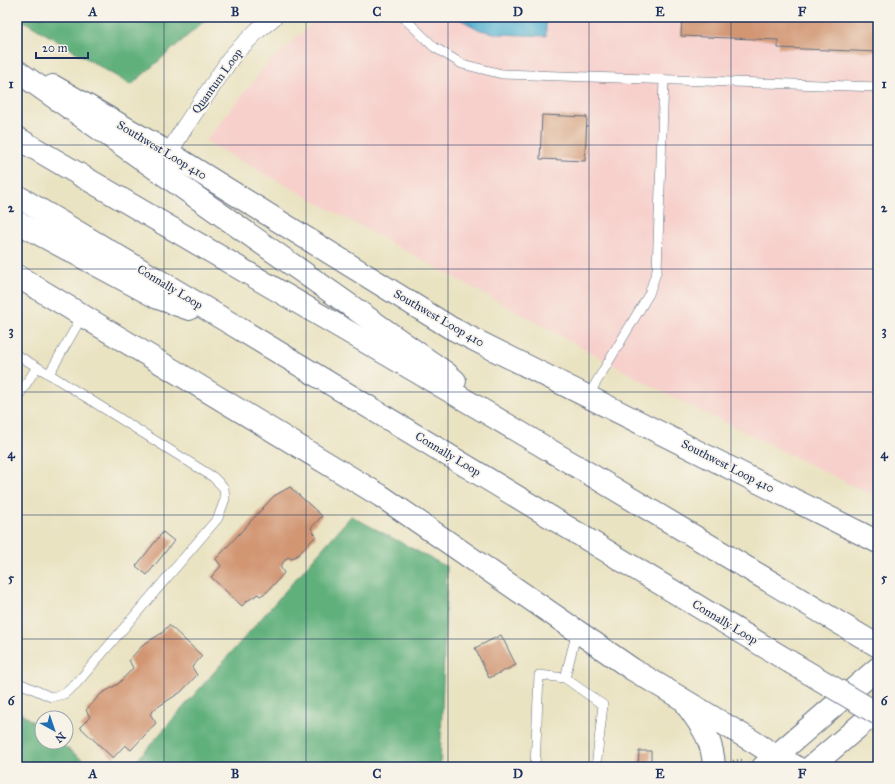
<svg xmlns="http://www.w3.org/2000/svg" width="895" height="784" viewBox="0 0 895 784" font-family="'IM FELL Great Primer',serif">
	<style>
		.built { fill: #f7d0cc }
		.forest { fill: #61b07c; stroke: #3e706d }
		.water { fill: #51b1d0; stroke: #367097 }
		.building { fill: #d29673 }
		.lines { fill: none; stroke-linecap: round; stroke-linejoin: round }
		.lane-casing { stroke: #636e81; stroke-width: 10 }
		.street-casing { stroke: #636e81; stroke-width: 18 }
		.secondary-casing { stroke: #636e81; stroke-width: 24 }
		.highway-casing { stroke: #636e81; stroke-width: 24 }
		.path { stroke: #636e81; stroke-width: 2.5; stroke-dasharray: 1 3; stroke-linecap: butt }
		.lane { stroke: #fff; stroke-width: 9 }
		.street { stroke: #fff; stroke-width: 17 }
		.secondary { stroke: #fff; stroke-width: 22 }
		.highway { stroke: #fff; stroke-width: 22 }
		.highway-bridge-casing { stroke: #636e81; stroke-width: 24; stroke-linecap: butt }
		.highway-bridge { stroke: #fff; stroke-width: 22 }
		.grid { fill: none; stroke: #1b2f5e; stroke-width: 1; stroke-opacity: 0.55 }
		.labels { text-anchor: middle; dominant-baseline: central; stroke-width: 3.5; stroke-linejoin: round; paint-order: stroke }
		.street-label { font-size: 12px; fill: #1b2f5e; stroke: #f7f3e8 }
		.neatline { fill: none; stroke: #1b2f5e; stroke-width: 1.5 }
		.grid-label { font-size: 13px; text-anchor: middle; font-weight: bold; fill: #1b2f5e }
	</style>
	<rect width="100%" height="100%" fill="#f7f3e8"/>
	<filter id="ink" filterUnits="userSpaceOnUse"><feTurbulence type="fractalNoise" baseFrequency=".025" numOctaves="2"/><feDisplacementMap in="SourceGraphic" scale="8" xChannelSelector="R" yChannelSelector="G"/><feConvolveMatrix kernelMatrix="1 2 1 2 8 2 1 2 1" color-interpolation-filters="sRGB"/></filter>
	<filter id="wash" filterUnits="userSpaceOnUse"><feTurbulence type="fractalNoise" baseFrequency=".012" numOctaves="4" result="noise"/><feDisplacementMap in="SourceGraphic" scale="16" xChannelSelector="R" yChannelSelector="G"/><feGaussianBlur stdDeviation="0.9" result="paint"/><feColorMatrix in="noise" values="0 0 0 0 0 0 0 0 0 0 0 0 0 0 0 0 0 1.4 0 .05"/><feComposite in="paint" operator="in"/></filter>
	<g filter="url(#wash)">
		<rect width="100%" height="100%" fill="#eae3c2"/>
		<polygon class="built" points="320,17 878,17 878,498 665,393 205,141 269,62"/>
		<g class="forest">
			<polygon points="17,17 209,17 131,85"/>
			<polygon points="351,516 447,567 440,767 131,767"/>
			<polygon points="17,710 42,729 42,742 59,742 92,767 17,767"/>
		</g>
		<polygon class="water" points="456,17 546,17 546,36 498,34 480,30"/>
		<g id="blocks">
			<g class="building">
				<polygon points="682,17 878,17 878,52 778,48 778,40 681,36"/>
				<polygon points="542,115 587,117 585,161 540,159"/>
				<polygon points="290,487 322,516 311,528 316,536 299,554 291,559 288,557 280,566 284,573 267,592 260,596 258,594 247,601 242,606 211,577 221,566 216,559 274,496"/>
				<polygon points="163,532 174,541 147,575 136,566"/>
				<polygon points="169,625 202,656 192,667 197,675 181,692 156,708 150,714 156,723 131,750 125,745 113,758 80,727 90,717 86,710 101,694 118,684 133,668 129,660 144,644 162,633"/>
				<polygon points="501,635 516,665 489,678 475,648"/>
				<polygon points="639,751 651,751 651,767 638,767"/>
			</g>
		</g>
	</g>
	<g filter="url(#ink)">
		<use href="#blocks" fill-opacity="0" stroke="#636e81" stroke-width="1"/>
		<g class="lines">
			<g class="lane-casing">
				<g id="lane">
					<polyline points="403,17 434,47 462,64 502,74 878,87"/>
					<polyline points="17,355 49,374 213,477 224,488 225,499 218,518 76,684 64,694 51,697 17,682"/>
					<polyline points="49,374 83,315"/>
					<polyline points="588,396 649,294 657,270 664,80"/>
					<polyline points="17,398 37,367"/>
					<polyline points="577,631 565,678 603,705 596,767"/>
					<polyline points="535,767 539,675 565,678"/>
				</g>
			</g>
			<g class="street-casing">
				<polyline id="street" points="169,153 184,128 233,55 258,30 274,17"/>
			</g>
			<g class="secondary-casing">
				<g id="secondary">
					<polyline points="53,86 169,153 451,328 870,538 878,542"/>
					<polyline points="17,276 381,496 632,669 754,742 776,756 796,767"/>
					<path d="M688 707C703 728 713 741 714 767"/>
					<polyline points="763,767 878,668"/>
					<polyline points="811,767 878,710"/>
				</g>
			</g>
			<g class="highway-casing">
				<g id="highway">
					<polyline points="17,71 446,373 455,381"/>
					<polyline points="17,138 489,414 878,646"/>
					<polyline points="17,196 230,323 790,662"/>
					<polyline points="17,222 158,298 189,309"/>
				</g>
			</g>
			<polyline class="path" points="733,761 743,760 744,759"/>
			<use href="#lane" class="lane"/>
			<use href="#street" class="street"/>
			<use href="#secondary" class="secondary"/>
			<use href="#highway" class="highway"/>
			<g class="highway-bridge-casing">
				<polyline id="highway-bridge" points="790,662 878,714"/>
			</g>
			<use href="#highway-bridge" class="highway-bridge"/>
		</g>
	</g>
	<path class="grid" d="M164 17V767M306 17V767M448 17V767M589 17V767M731 17V767M17 145H878M17 269H878M17 392H878M17 515H878M17 639H878"/>
	<g class="labels">
		<g class="street-label">
			<text transform="translate(217 81) rotate(-54)">Quantum Loop</text>
			<text transform="translate(162 150) rotate(31)">Southwest Loop 410</text>
			<text transform="translate(170 287) rotate(31)">Connally Loop</text>
			<text transform="translate(439 318) rotate(30)">Southwest Loop 410</text>
			<text transform="translate(448 454) rotate(31)">Connally Loop</text>
			<text transform="translate(728 466) rotate(27)">Southwest Loop 410</text>
			<text transform="translate(725 622) rotate(31)">Connally Loop</text>
		</g>
	</g>
	<rect width="895" height="784" fill="none" stroke="#f7f3e8" stroke-width="44"/>
	<g transform="translate(54 730) rotate(140)"><circle r="19" fill="#f7f3e8" stroke="#9fa5b1"/>
	<path d="M0-3L7 15L0 10L-7 15Z" fill="#1f6fb2"/>
	<text y="-6" font-size="11" font-weight="bold" text-anchor="middle" fill="#1b2f5e">N</text>
	</g>
	<path d="M36 52v6h52v-6" fill="none" stroke="#1b2f5e" stroke-width="2"/>
	<text x="42" y="52" font-size="12" fill="#1b2f5e" stroke="#f7f3e8" stroke-width="3" paint-order="stroke">20 m</text>
	<rect x="22" y="22" width="851" height="740" class="neatline"/>
	<g class="grid-label">
		<text x="93" y="16">A</text>
		<text x="235" y="16">B</text>
		<text x="377" y="16">C</text>
		<text x="518" y="16">D</text>
		<text x="660" y="16">E</text>
		<text x="802" y="16">F</text>
		<text x="11" y="88">1</text>
		<text x="884" y="88">1</text>
		<text x="11" y="212">2</text>
		<text x="884" y="212">2</text>
		<text x="11" y="335">3</text>
		<text x="884" y="335">3</text>
		<text x="11" y="458">4</text>
		<text x="884" y="458">4</text>
		<text x="11" y="582">5</text>
		<text x="884" y="582">5</text>
		<text x="11" y="705">6</text>
		<text x="884" y="705">6</text>
		<text x="93" y="778">A</text>
		<text x="235" y="778">B</text>
		<text x="377" y="778">C</text>
		<text x="518" y="778">D</text>
		<text x="660" y="778">E</text>
		<text x="802" y="778">F</text>
	</g>
</svg>
